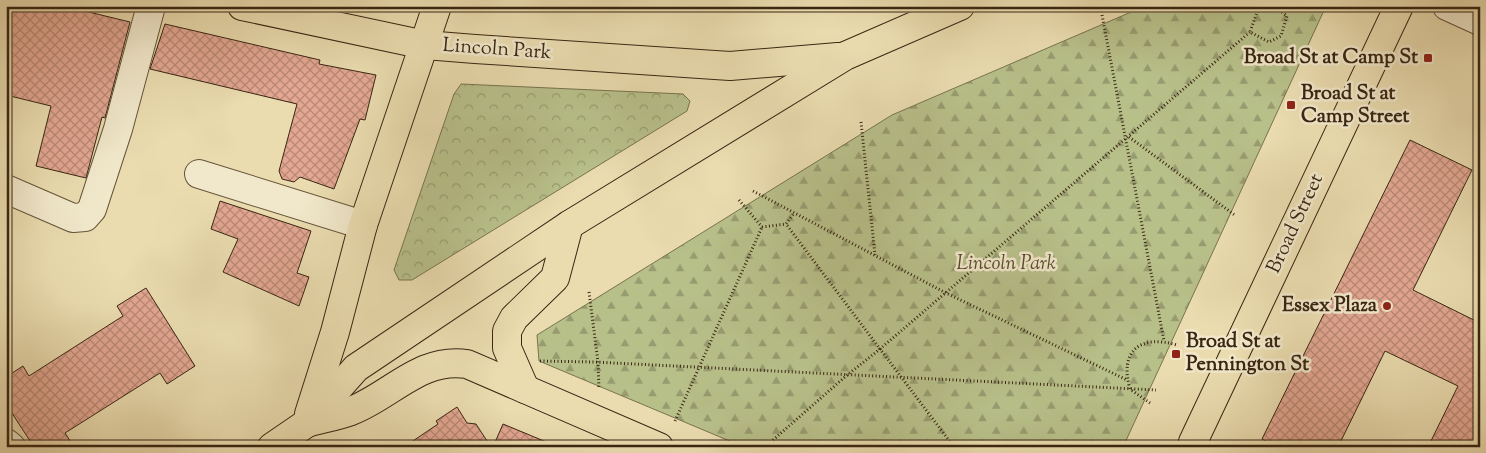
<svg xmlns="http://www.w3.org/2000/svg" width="1486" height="453" viewBox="0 0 1486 453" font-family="'Sorts Mill Goudy',serif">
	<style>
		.forest { fill: url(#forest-firs); stroke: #78734e }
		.park { fill: url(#park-crowns); stroke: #78734e }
		.building { fill: url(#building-cross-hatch); stroke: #392613 }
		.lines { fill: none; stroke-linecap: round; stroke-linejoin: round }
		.minor-casing { stroke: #65543a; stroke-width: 30 }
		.major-casing { stroke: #392613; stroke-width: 30 }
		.path { stroke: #392613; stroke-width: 3; stroke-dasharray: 1 2.5; stroke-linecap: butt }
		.minor { stroke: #f1e8cb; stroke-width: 28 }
		.major { stroke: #eadcaf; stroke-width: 28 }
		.poi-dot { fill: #8f2418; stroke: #f1e8cb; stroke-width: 2 }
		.labels { text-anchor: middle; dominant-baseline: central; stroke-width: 5; stroke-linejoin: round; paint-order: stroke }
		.street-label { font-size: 20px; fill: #392613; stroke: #f1e8cb }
		.poi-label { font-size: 20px; font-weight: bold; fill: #392613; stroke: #f1e8cb; text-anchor: end }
		.park-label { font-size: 20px; font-style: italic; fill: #594c31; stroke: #f1e8cb }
	</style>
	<defs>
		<pattern id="forest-firs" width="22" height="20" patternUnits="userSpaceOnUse" patternTransform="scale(1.25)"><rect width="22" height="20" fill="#b8c08a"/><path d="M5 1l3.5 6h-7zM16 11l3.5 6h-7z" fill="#979c70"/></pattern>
		<pattern id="park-crowns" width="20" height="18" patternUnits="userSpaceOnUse" patternTransform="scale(1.25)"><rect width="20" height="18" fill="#b8c08a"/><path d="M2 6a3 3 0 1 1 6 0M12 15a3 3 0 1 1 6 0" fill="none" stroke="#979c70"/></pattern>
		<pattern id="building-cross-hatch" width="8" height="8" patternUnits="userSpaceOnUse" patternTransform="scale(1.25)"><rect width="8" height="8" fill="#e3a792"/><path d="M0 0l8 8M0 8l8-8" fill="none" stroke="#b98876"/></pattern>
	</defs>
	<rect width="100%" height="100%" fill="#eadcaf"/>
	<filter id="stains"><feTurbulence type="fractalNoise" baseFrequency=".004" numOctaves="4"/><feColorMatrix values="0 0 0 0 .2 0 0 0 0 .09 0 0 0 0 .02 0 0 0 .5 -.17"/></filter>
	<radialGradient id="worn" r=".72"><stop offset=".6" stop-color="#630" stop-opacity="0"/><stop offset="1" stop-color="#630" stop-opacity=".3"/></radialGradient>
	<polygon class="forest" points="1145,6 1326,6 1123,447 744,447 539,361 537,335 892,115"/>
	<polygon class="park" points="461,84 683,94 690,101 687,111 412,280 399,280 394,270 454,94"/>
	<g class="building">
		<polygon points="6,6 64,6 130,22 105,118 102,117 86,178 36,166 51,106 6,95"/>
		<polygon points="165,24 320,60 319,64 376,75 365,120 360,119 334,189 300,177 294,182 282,179 279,171 297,104 150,69"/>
		<polygon points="1410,140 1472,170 1413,290 1480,323 1480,447 1428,447 1458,386 1385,351 1338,447 1277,447 1262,439"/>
		<polygon points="220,201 311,231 297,273 309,277 299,306 223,272 238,239 211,229"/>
		<polygon points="146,288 195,366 167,384 160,373 65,433 74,447 34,447 6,404 6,377 23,366 29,376 123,316 117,306"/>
		<polygon points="457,407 467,423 476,424 491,447 404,447 438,424 436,421"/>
		<polygon points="503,424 556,446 556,447 493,447"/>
	</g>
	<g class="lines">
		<g class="minor-casing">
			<g id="minor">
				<polyline points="1447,6 1480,21"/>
				<polyline points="199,174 363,225"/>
				<polyline points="6,189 73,218 85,217 92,209 118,129 151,6"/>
				<polyline points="6,443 11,447"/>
			</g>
		</g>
		<g class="major-casing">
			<g id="major">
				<polyline points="242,6 425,45 475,49 730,66 838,57"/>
				<polyline points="525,389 507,348 507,331 514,318 555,278 569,225"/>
				<polyline points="309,414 335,332 363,225 437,6"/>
				<path d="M307 423C321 419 337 416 351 411 392 395 420 357 467 364L659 447"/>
				<polyline points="272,447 307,423 356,368 569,225 845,56 960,6"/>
				<polyline points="1192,447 1193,442 1399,6"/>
			</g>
		</g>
		<g class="path">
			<polyline points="1263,6 1257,12 1250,32 1269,42 1281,36 1287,16 1274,6"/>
			<polyline points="1102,15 1164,341"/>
			<polyline points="861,122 875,255"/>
			<polyline points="1129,137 1236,216"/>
			<polyline points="753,191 946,293 1127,380"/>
			<polyline points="739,200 762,227"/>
			<polyline points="762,227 786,224 794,213"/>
			<polyline points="589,292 598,362 599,389"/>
			<polyline points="540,361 594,362 1156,390"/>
			<path d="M1150 403 1130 389C1119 351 1140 334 1177 345"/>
			<polyline points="675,421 762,227"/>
			<polyline points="765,447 846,376 880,349 786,224"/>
			<polyline points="954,447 880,349 1250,32"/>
		</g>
		<use href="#minor" class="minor"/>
		<use href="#major" class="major"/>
	</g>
	<g class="poi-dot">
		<rect x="1423" y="53" width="10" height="10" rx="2.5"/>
		<rect x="1286" y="100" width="10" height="10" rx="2.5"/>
		<circle cx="1387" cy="306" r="5"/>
		<rect x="1171" y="349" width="10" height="10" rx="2.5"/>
	</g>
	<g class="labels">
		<g class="street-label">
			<text transform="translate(497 50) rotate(4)">Lincoln Park</text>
			<text transform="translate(1296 224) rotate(-65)">Broad Street</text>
		</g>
		<g class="poi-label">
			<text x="1418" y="58">Broad St at Camp St</text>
			<text x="1301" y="94" text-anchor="start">Broad St at<tspan x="1301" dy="23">Camp Street</tspan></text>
			<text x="1377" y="306">Essex Plaza</text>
			<text x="1186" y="342" text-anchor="start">Broad St at<tspan x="1186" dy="23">Pennington St</tspan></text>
		</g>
		<g class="park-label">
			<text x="1006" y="264">Lincoln Park</text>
		</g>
	</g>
	<rect width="1486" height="453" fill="none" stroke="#eadcaf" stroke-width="25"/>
	<rect x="8" y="8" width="1471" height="438" fill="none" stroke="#392613" stroke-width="2.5"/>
	<rect x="12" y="12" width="1461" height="428" fill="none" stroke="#392613"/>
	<rect width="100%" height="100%" filter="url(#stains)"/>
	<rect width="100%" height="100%" fill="url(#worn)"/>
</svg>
